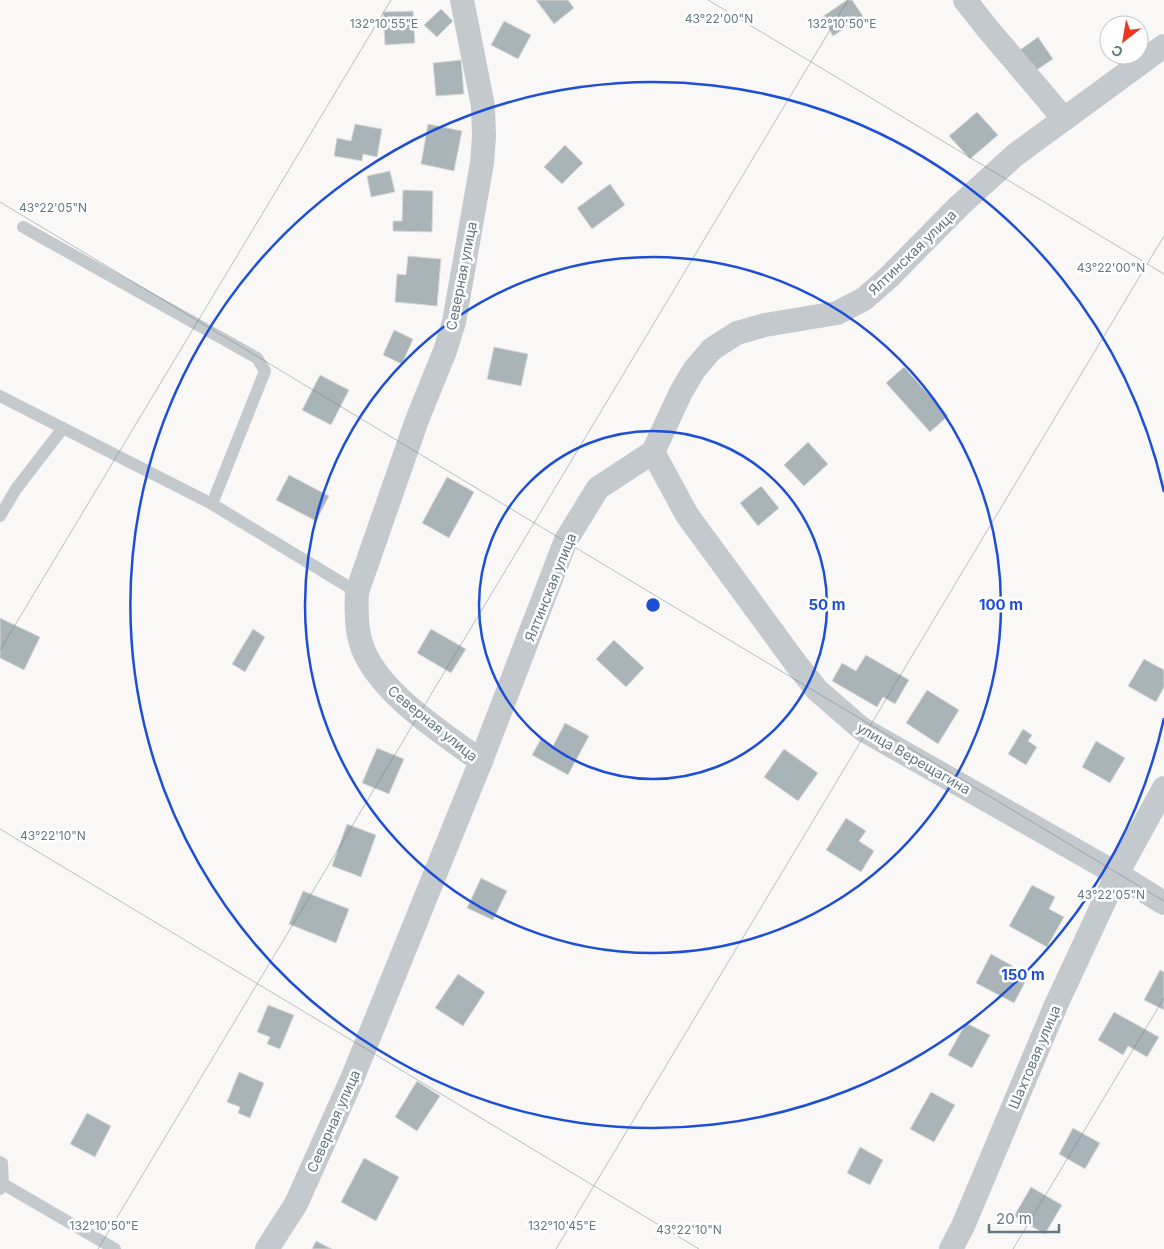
<svg xmlns="http://www.w3.org/2000/svg" width="1164" height="1249" viewBox="0 0 1164 1249" font-family="Inter,sans-serif">
	<style>
		.building { fill: #a8b4b8; stroke: #dadad8 }
		.lines { fill: none; stroke-linecap: round; stroke-linejoin: round }
		.lane { stroke: #c3c9cc; stroke-width: 12 }
		.street { stroke: #c3c9cc; stroke-width: 24 }
		.ticks { fill: none; stroke: #627982; stroke-width: 1; stroke-opacity: 0.45 }
		.ring { fill: none; stroke: #1d4ed8; stroke-width: 2.5 }
		.labels { text-anchor: middle; dominant-baseline: central; stroke-width: 5; stroke-linejoin: round; paint-order: stroke }
		.street-label { font-size: 14px; fill: #627982; stroke: #fff }
		.ticks-label { font-size: 12px; text-anchor: middle; fill: #627982; stroke: #fff; stroke-width: 5; stroke-linejoin: round; paint-order: stroke }
		.centre { fill: #1d4ed8; stroke: #fff; stroke-width: 2.5 }
		.ring-label { font-size: 15px; text-anchor: middle; font-weight: bold; fill: #1d4ed8; stroke: #fff; stroke-width: 5; stroke-linejoin: round; paint-order: stroke }
	</style>
	<rect width="100%" height="100%" fill="#f9f8f6"/>
	<g class="building">
		<polygon points="536,0 568,0 574,8 554,24"/>
		<polygon points="847,0 852,0 863,16 833,36 822,17"/>
		<polygon points="441,9 453,21 437,37 424,25"/>
		<polygon points="413,11 415,43 385,45 383,12"/>
		<polygon points="504,21 531,35 518,59 491,45"/>
		<polygon points="1038,37 1053,59 1035,71 1020,50"/>
		<polygon points="461,60 464,94 436,96 433,63"/>
		<polygon points="977,112 998,135 970,159 949,136"/>
		<polygon points="355,124 382,129 377,157 363,154 362,161 334,156 337,138 351,141"/>
		<polygon points="428,124 462,131 454,171 421,164"/>
		<polygon points="565,145 583,163 562,184 544,167"/>
		<polygon points="390,171 395,192 371,197 367,176"/>
		<polygon points="610,184 625,205 592,229 577,208"/>
		<polygon points="403,190 433,191 432,232 393,231 393,221 402,221"/>
		<polygon points="408,256 441,259 437,306 395,302 397,274 406,275"/>
		<polygon points="394,330 413,339 402,364 383,355"/>
		<polygon points="494,347 528,354 521,386 487,379"/>
		<polygon points="904,367 948,416 930,432 886,383"/>
		<polygon points="320,375 349,390 331,425 302,410"/>
		<polygon points="808,442 828,464 804,486 784,465"/>
		<polygon points="289,475 329,496 316,521 276,500"/>
		<polygon points="447,477 474,492 449,538 422,523"/>
		<polygon points="761,486 779,508 758,526 740,503"/>
		<polygon points="0,618 40,637 24,670 0,658"/>
		<polygon points="253,629 265,637 245,672 232,664"/>
		<polygon points="431,629 466,649 451,673 417,653"/>
		<polygon points="614,640 644,668 626,687 596,659"/>
		<polygon points="866,655 909,680 895,704 883,697 877,707 832,681 842,663 856,671"/>
		<polygon points="1144,659 1164,670 1164,687 1156,702 1128,686"/>
		<polygon points="927,690 959,710 938,744 906,723"/>
		<polygon points="565,723 589,736 568,775 532,755 541,739 553,746"/>
		<polygon points="1023,729 1032,735 1028,741 1037,747 1026,765 1008,754"/>
		<polygon points="1096,741 1125,758 1110,783 1082,767"/>
		<polygon points="377,748 404,759 389,794 362,783"/>
		<polygon points="784,749 818,773 798,801 764,777"/>
		<polygon points="846,818 866,831 859,841 874,851 861,872 826,850"/>
		<polygon points="347,824 376,835 361,877 332,866"/>
		<polygon points="481,878 507,891 493,920 467,908"/>
		<polygon points="1032,885 1055,897 1049,909 1064,917 1047,947 1009,926"/>
		<polygon points="303,891 349,909 336,943 289,924"/>
		<polygon points="991,954 1029,975 1014,1003 976,983"/>
		<polygon points="1160,970 1164,972 1164,1010 1144,1000"/>
		<polygon points="458,974 485,992 463,1026 435,1008"/>
		<polygon points="268,1005 294,1015 280,1049 267,1044 270,1037 257,1032"/>
		<polygon points="1114,1012 1159,1037 1147,1057 1128,1046 1123,1055 1098,1040"/>
		<polygon points="966,1023 990,1035 972,1068 948,1055"/>
		<polygon points="239,1072 264,1083 250,1118 238,1113 240,1107 227,1102"/>
		<polygon points="417,1081 440,1096 417,1131 395,1117"/>
		<polygon points="931,1092 955,1105 934,1142 910,1129"/>
		<polygon points="87,1113 111,1126 95,1157 70,1144"/>
		<polygon points="1073,1128 1100,1143 1085,1169 1059,1154"/>
		<polygon points="860,1147 883,1160 870,1185 847,1173"/>
		<polygon points="364,1158 399,1177 376,1221 341,1202"/>
		<polygon points="1031,1187 1062,1205 1045,1234 1014,1216"/>
		<polygon points="316,1241 332,1249 312,1249"/>
	</g>
	<g class="lines">
		<g class="lane">
			<polyline points="23,227 257,358 265,371 212,504"/>
			<polyline points="0,396 212,504 357,592"/>
			<polyline points="0,516 16,489 63,428"/>
			<polyline points="0,1162 2,1163 3,1184 0,1189"/>
			<polyline points="3,1184 115,1249"/>
		</g>
		<g class="street">
			<polyline points="965,0 987,28 1064,119"/>
			<polyline points="653,452 687,515 797,665 817,690 862,729 1117,874 1164,903"/>
			<polyline points="481,761 566,540 598,488 653,452 681,392 694,370 712,349 737,333 765,325 837,313 864,299 888,278 959,206 1015,155 1164,46"/>
			<path d="M267 1249 296 1204 352 1079 481 761C442 733 381 694 363 649 356 632 356 611 357 592L417 420 445 351 454 322 482 163 484 136 483 106 462 0"/>
			<polyline points="951,1249 963,1226 1056,1005 1117,874 1164,788"/>
		</g>
	</g>
	<path class="ticks" d="M708 0 1164 274M0 202 1164 901M0 650 391 0M0 829 699 1249M98 1249 848 0M556 1249 1164 236M1013 1249 1164 998"/>
	<g class="ring">
		<circle cx="653" cy="605" r="174"/>
		<circle cx="653" cy="605" r="348"/>
		<path d="M1164 718A523 523 0 1 1 1164 492"/>
	</g>
	<g class="labels">
		<g class="street-label">
			<text transform="translate(912 252) rotate(-44)">Ялтинская улица</text>
			<text transform="translate(461 276) rotate(-79)">Северная улица</text>
			<text transform="translate(550 587) rotate(-68)">Ялтинская улица</text>
			<text transform="translate(433 723) rotate(39)">Северная улица</text>
			<text transform="translate(914 758) rotate(30)">улица Верещагина</text>
			<text transform="translate(1034 1057) rotate(-67)">Шахтовая улица</text>
			<text transform="translate(333 1121) rotate(-66)">Северная улица</text>
		</g>
	</g>
	<g class="ticks-label">
		<text x="719" y="23">43°22'00"N</text>
		<text x="384" y="28">132°10'55"E</text>
		<text x="842" y="28">132°10'50"E</text>
		<text x="53" y="212">43°22'05"N</text>
		<text x="1111" y="272">43°22'00"N</text>
		<text x="53" y="840">43°22'10"N</text>
		<text x="1111" y="899">43°22'05"N</text>
		<text x="104" y="1230">132°10'50"E</text>
		<text x="562" y="1230">132°10'45"E</text>
		<text x="689" y="1234">43°22'10"N</text>
	</g>
	<circle cx="653" cy="605" r="8" class="centre"/>
	<g class="ring-label">
		<text x="827" y="610">50 m</text>
		<text x="1001" y="610">100 m</text>
		<text x="1023" y="980">150 m</text>
	</g>
	<g transform="translate(1124 40) rotate(211)"><circle r="24" fill="#ffffff" stroke="#c0c9cd"/>
	<path d="M0-4L9 19L0 12L-9 19Z" fill="#eb3623"/>
	<text y="-8" font-size="14" font-weight="bold" text-anchor="middle" fill="#627982">С</text>
	</g>
	<path d="M989 1224v8h70v-8" fill="none" stroke="#627982" stroke-width="2.5"/>
	<text x="996" y="1224" font-size="15" fill="#627982" stroke="#ffffff" stroke-width="4" paint-order="stroke">20 m</text>
</svg>
